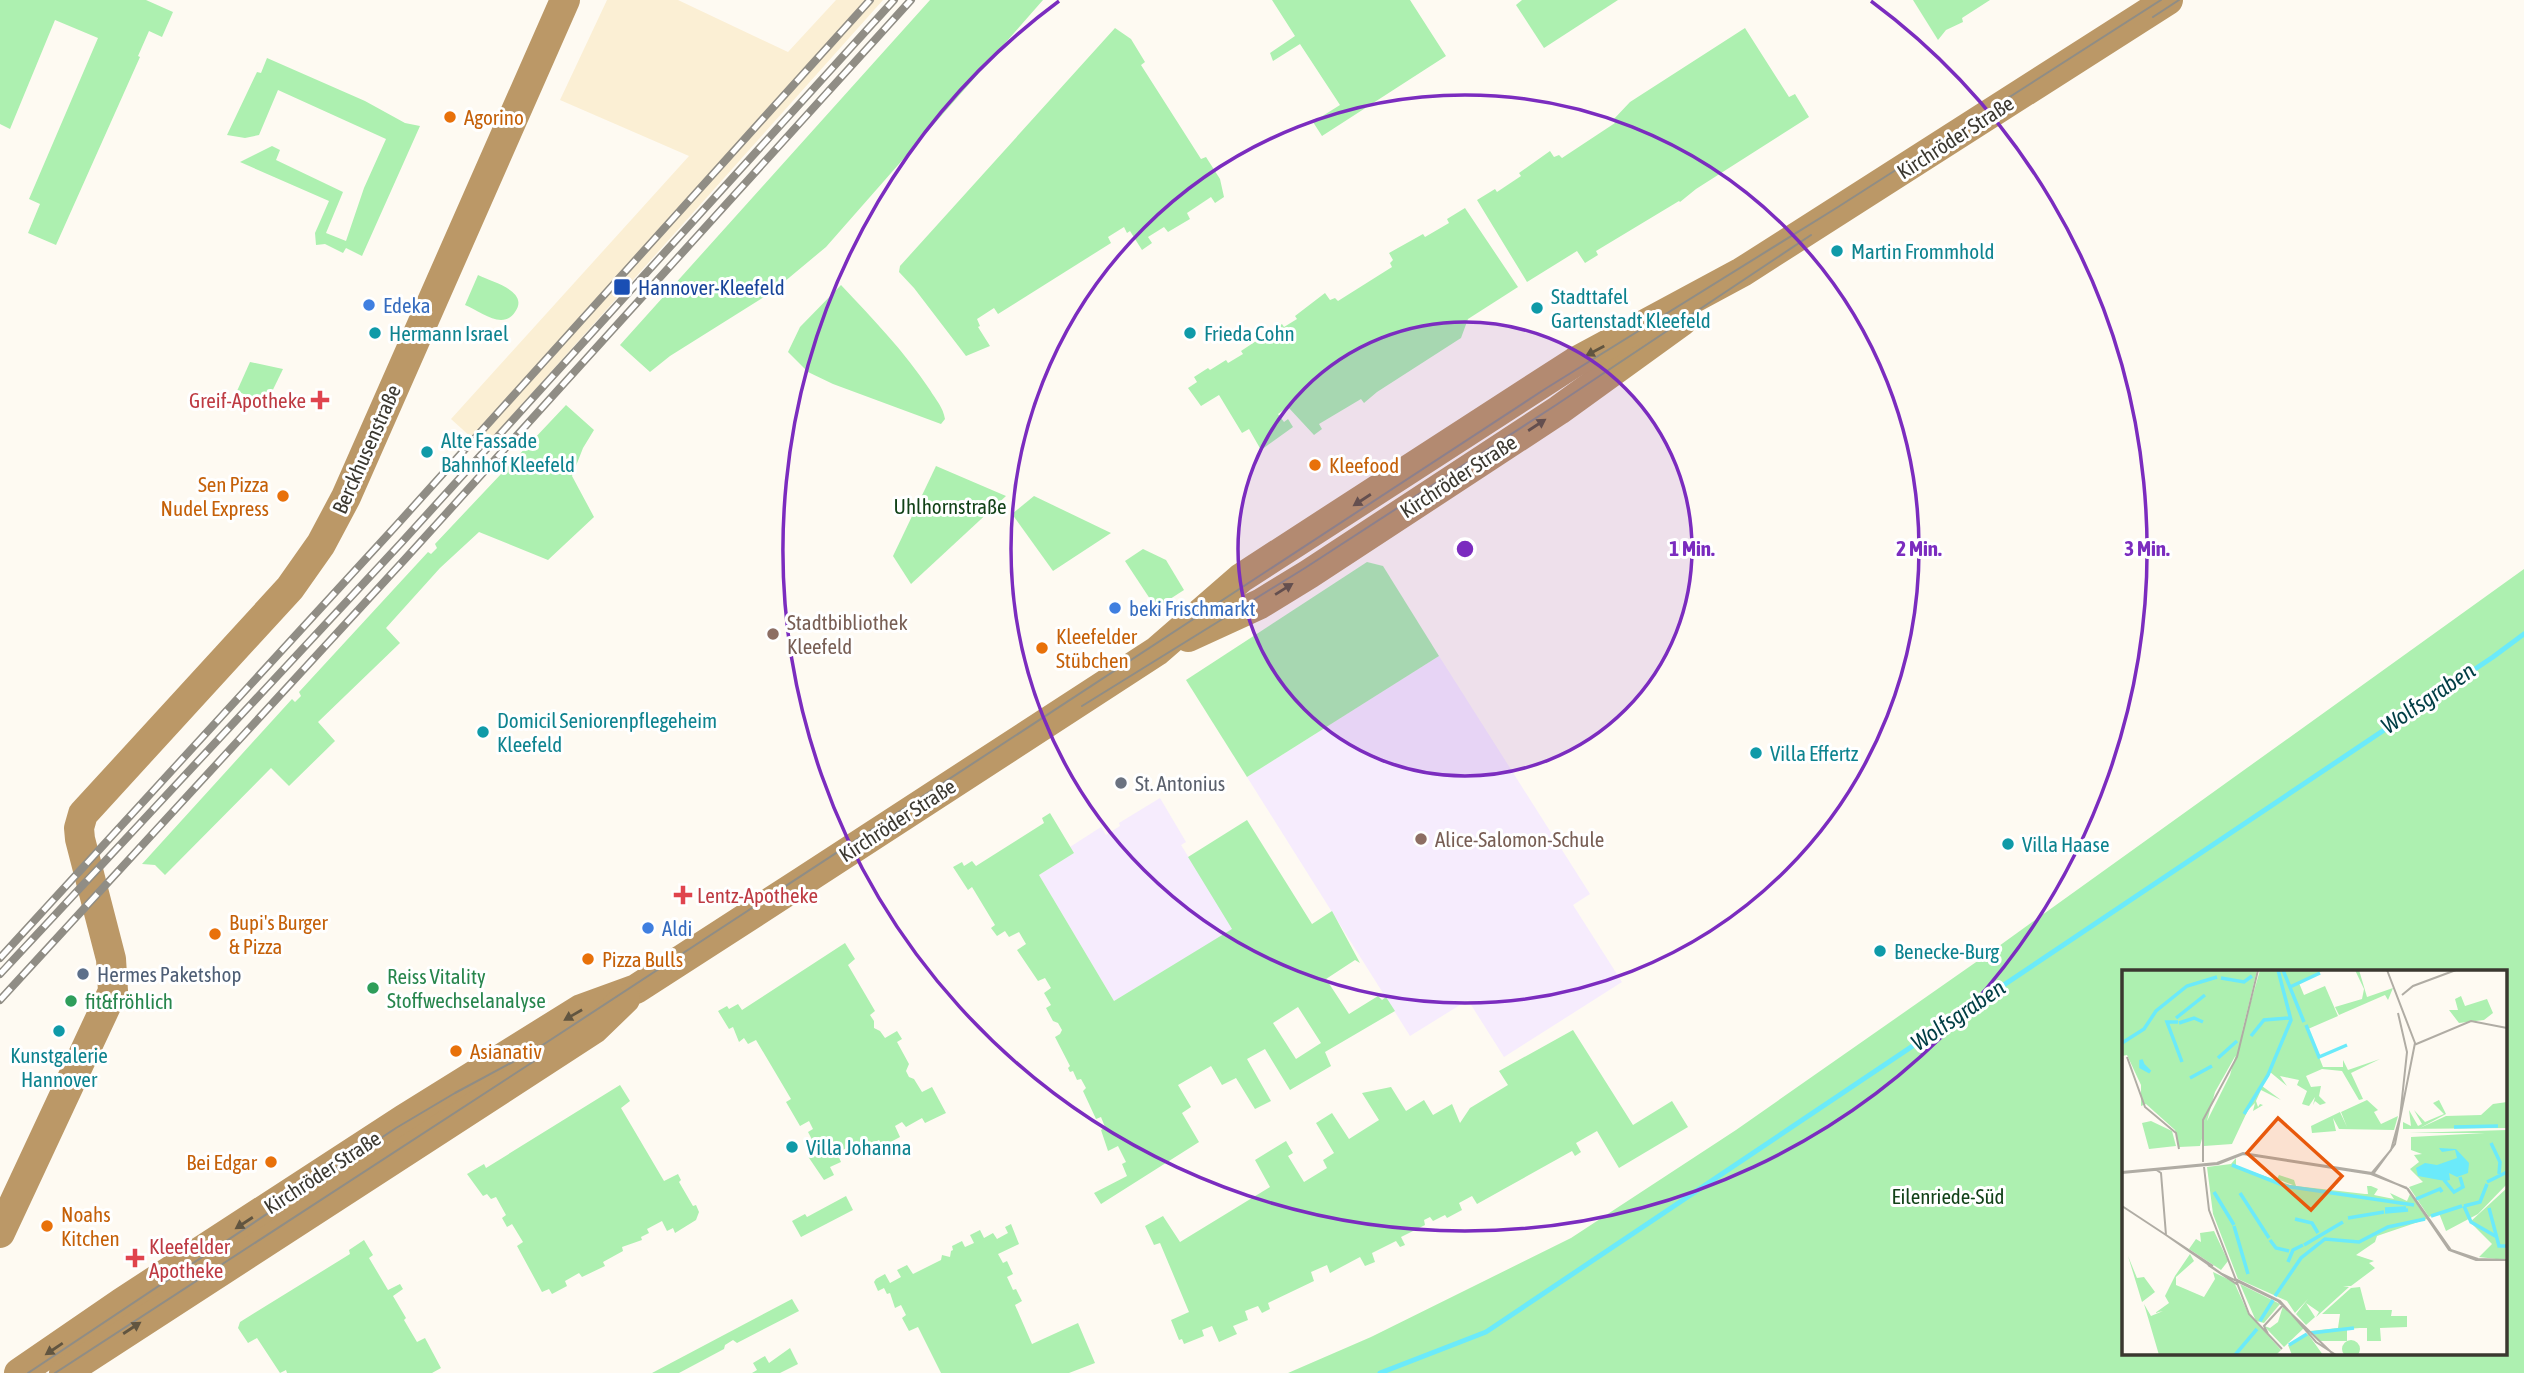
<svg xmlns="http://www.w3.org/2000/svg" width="2524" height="1373" viewBox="0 0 2524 1373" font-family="'Asap Condensed',sans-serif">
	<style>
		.built { fill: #fbefd4 }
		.education { fill: #f6ecfd }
		.green { fill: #adf0b0; fill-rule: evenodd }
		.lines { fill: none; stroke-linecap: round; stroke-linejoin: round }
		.stream { stroke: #6beafa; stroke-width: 5 }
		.secondary { stroke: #bb9867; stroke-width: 30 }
		.tram { stroke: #908d85; stroke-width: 2 }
		.rail-casing { stroke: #908d85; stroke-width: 8 }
		.rail { stroke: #fff; stroke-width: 5; stroke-dasharray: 16; stroke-linecap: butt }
		.oneway { fill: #615540 }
		.ring { fill: none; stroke: #7b2cbf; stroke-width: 3.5 }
		.food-dot { fill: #e8710a; stroke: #fff; stroke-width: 2.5 }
		.culture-dot { fill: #0f9aa8; stroke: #fff; stroke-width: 2.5 }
		.transit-dot { fill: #1a4fb4; stroke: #fff; stroke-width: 2.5 }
		.shop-dot { fill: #3f7fe0; stroke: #fff; stroke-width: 2.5 }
		.health-dot { fill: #e0444e; stroke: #fff; stroke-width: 2.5 }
		.education-dot { fill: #8d6e63; stroke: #fff; stroke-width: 2.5 }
		.worship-dot { fill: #6b7280; stroke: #fff; stroke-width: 2.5 }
		.service-dot { fill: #5c6f8a; stroke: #fff; stroke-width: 2.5 }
		.leisure-dot { fill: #2e9e5b; stroke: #fff; stroke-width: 2.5 }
		.labels { text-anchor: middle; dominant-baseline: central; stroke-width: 6; stroke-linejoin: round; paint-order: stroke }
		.food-label { font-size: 21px; fill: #c56008; stroke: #fff; text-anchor: start }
		.street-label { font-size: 21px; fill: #3b3830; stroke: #fff }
		.culture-label { font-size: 21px; fill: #0d838f; stroke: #fff; text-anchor: start }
		.transit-label { font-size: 21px; fill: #164399; stroke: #fff; text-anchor: start }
		.shop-label { font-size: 21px; fill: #366cbe; stroke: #fff; text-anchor: start }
		.health-label { font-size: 21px; fill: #be3a42; stroke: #fff; text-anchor: start }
		.park-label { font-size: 21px; fill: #124218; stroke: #fff }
		.education-label { font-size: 21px; fill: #785e54; stroke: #fff; text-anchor: start }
		.worship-label { font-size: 21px; fill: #5b616d; stroke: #fff; text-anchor: start }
		.service-label { font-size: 21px; fill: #4e5e75; stroke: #fff; text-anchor: start }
		.leisure-label { font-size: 21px; fill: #27864d; stroke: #fff; text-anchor: start }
		.water-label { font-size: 23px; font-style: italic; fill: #003e45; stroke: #fff }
		.inset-river { fill: none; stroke: #6beafa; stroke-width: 3.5 }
		.inset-road { fill: none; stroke: #b0aca4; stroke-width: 2 }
		.view { fill: #e8590c; fill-opacity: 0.15; stroke: #e8590c; stroke-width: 3.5 }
		.inset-edge { fill: none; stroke: #3b3830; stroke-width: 3.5 }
		.centre { fill: #7b2cbf; stroke: #fff; stroke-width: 3.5 }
		.ring-label { font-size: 21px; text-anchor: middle; font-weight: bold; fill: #7b2cbf; stroke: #fff; stroke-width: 6; stroke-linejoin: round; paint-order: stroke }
	</style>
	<rect width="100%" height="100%" fill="#fefaf2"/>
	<polygon class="built" points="607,0 678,0 788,52 836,0 883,0 483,448 451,419 689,156 560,100"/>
	<g class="education">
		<polygon points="1439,656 1590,894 1573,905 1622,982 1504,1057 1468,1000 1410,1036 1247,777"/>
		<polygon points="1160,798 1186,842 1181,845 1233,929 1114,1001 1039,875 1074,853 1070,847 1101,827 1106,835 1120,826 1119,823"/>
	</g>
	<g class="green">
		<polygon points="0,0 146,0 173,12 162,37 149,31 138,56 140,57 56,245 28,233 40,204 29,199 98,38 55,20 10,129 0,124"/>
		<polygon points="930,0 1043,0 826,247 772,292 670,356 650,372 620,345"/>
		<polygon points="1272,0 1410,0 1446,56 1322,136 1313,122 1340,105 1300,44 1273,61 1270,53 1295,36"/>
		<polygon points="1522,0 1618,0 1544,48 1516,5"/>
		<polygon points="1913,0 1990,0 1962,18 1963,22 1946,30 1938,40"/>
		<polygon points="1115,28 1131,39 1145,62 1141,65 1201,159 1206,157 1220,179 1224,197 1215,203 1211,197 1187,213 1190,219 1168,232 1164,227 1148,237 1152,243 1142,250 1130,231 1127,233 1124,227 1108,237 1111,243 998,314 994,308 977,319 980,326 978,327 990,346 966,356 914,288 899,272 900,266"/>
		<polygon points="1745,28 1789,97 1795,94 1809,117 1696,189 1680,202 1679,201 1596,251 1598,255 1585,263 1577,251 1527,282 1477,200 1495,189 1497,192 1521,176 1519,173 1550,151 1554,157 1559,155 1562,158 1615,123 1613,120 1630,102"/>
		<polygon points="267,58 365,101 405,123 420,126 362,256 346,248 343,253 325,244 316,245 315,233 329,201 240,162 272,146 280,150 276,160 343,192 326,233 346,241 364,188 386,139 278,90 259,135 245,138 227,135 257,72 261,73"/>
		<polygon points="1465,208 1518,287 1468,319 1461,338 1377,392 1364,403 1361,399 1319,424 1322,429 1314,435 1288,407 1278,414 1284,422 1288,419 1293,427 1261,450 1249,429 1242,433 1219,395 1201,406 1188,388 1197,382 1194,377 1208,368 1210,370 1226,360 1228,363 1243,354 1241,351 1282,324 1284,327 1297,319 1295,316 1325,293 1330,300 1335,298 1338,301 1392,267 1390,263 1393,260 1389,253 1423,234 1425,237 1449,223 1447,219"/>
		<path d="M478 275C492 282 530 291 515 312 512 317 507 320 501 320 490 320 475 309 465 305Z"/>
		<path d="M841 285C873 319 904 351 930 390 936 400 943 407 945 419L941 424 833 384 808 372 788 352 800 327Z"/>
		<polygon points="250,362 283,369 266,404 237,391"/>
		<polygon points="566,405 594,430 583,448 572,476 594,517 548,560 479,532 440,568 386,628 400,643 318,722 335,741 289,786 271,768 165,875 155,865 142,864 292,699 295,702 301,696 299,692 428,552 431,554 437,548 435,544"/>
		<polygon points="936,466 1006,496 911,584 893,556"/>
		<polygon points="1034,496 1111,533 1053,571 1012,514"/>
		<polygon points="1143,549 1166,560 1184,590 1156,608 1125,561"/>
		<polygon points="1367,562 1383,566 1439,656 1247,777 1186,680"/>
		<path d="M2524 569V1373H1288L1371 1337 1571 1238 1736 1130 1999 946ZM2505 972V1354H2123V972Z"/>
		<path d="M1050 813 1074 853 1039 875 1114 1001 1232 929 1188 857 1247 820 1312 924 1332 911 1360 963 1355 960 1326 979 1349 1014 1378 996 1382 1000 1386 997 1395 1011 1325 1052 1331 1066 1290 1090 1265 1049 1247 1059 1271 1101 1255 1109 1236 1078 1222 1085 1211 1066 1178 1085 1191 1107 1182 1113 1199 1142 1101 1204 1094 1193 1127 1176 1122 1164 1126 1162 1118 1146 1108 1151 1101 1130 1105 1127 1101 1117 1096 1119 1083 1091 1086 1088 1081 1079 1077 1080 1073 1071 1070 1072 1068 1068 1070 1066 1055 1037 1060 1034 1062 1030 1058 1023 1053 1021 1046 1008 1051 1005 1044 993 1051 988 1045 978 1038 981 1017 950 1026 944 1019 932 1009 937 1005 931 997 936 991 928 995 925 972 887 968 890 953 867 962 862 964 866 972 861 976 866 1044 823 1042 818ZM1298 1007 1321 1043 1296 1059 1273 1023Z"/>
		<polygon points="845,943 855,959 848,965 875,1011 870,1015 874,1021 874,1028 880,1031 885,1038 897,1031 902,1039 897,1042 909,1064 906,1071 909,1077 914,1079 922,1092 932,1087 946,1113 925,1123 922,1118 906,1127 902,1122 895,1126 900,1137 883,1146 879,1140 869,1145 867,1142 860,1146 858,1142 837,1153 841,1162 830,1167 834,1175 824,1180 807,1155 817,1149 808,1132 813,1129 809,1121 800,1126 786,1102 791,1099 756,1040 748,1044 744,1038 739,1042 733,1027 729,1029 718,1011 727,1006 729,1009 738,1004 742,1010"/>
		<polygon points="1573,1030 1633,1125 1672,1101 1688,1127 1619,1168 1597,1131 1576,1143 1581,1152 1575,1156 1572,1151 1477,1204 1472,1196 1459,1203 1462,1210 1447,1218 1445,1215 1433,1221 1430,1217 1424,1220 1425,1225 1401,1237 1405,1245 1400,1247 1396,1241 1372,1253 1375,1262 1365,1266 1360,1257 1330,1273 1327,1265 1311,1272 1314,1281 1268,1303 1270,1309 1262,1313 1258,1306 1245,1311 1248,1320 1233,1326 1237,1334 1219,1342 1212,1326 1202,1330 1204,1336 1184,1344 1182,1339 1179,1340 1171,1320 1189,1312 1160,1243 1154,1245 1145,1226 1163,1216 1180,1242 1270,1187 1255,1160 1286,1141 1293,1153 1288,1156 1304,1182 1327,1168 1323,1160 1334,1153 1316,1123 1332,1113 1349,1139 1379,1120 1362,1093 1391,1087 1406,1111 1424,1100 1433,1115 1452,1104 1460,1123 1470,1108 1508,1085 1499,1071"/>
		<polygon points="620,1085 630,1101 621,1108 664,1181 678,1174 681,1180 679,1182 693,1206 696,1205 699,1212 696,1220 675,1233 673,1228 667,1231 662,1221 647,1229 649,1233 641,1237 642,1240 622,1247 623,1251 603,1262 605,1266 582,1277 579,1273 565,1281 567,1286 552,1294 549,1289 542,1292 517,1246 523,1242 512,1224 507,1227 502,1218 506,1215 496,1197 491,1199 487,1194 483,1196 467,1174 484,1164 486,1168"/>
		<polygon points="846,1196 853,1210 801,1237 792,1221 805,1214 807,1217"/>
		<polygon points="1011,1224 1019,1244 998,1254 1003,1263 1007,1261 1013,1274 1007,1277 1013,1290 1016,1289 1022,1301 1015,1305 1032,1344 1078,1323 1095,1363 1069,1373 941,1373 918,1327 909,1331 902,1318 906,1315 901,1305 895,1308 890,1293 887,1294 884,1288 878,1291 874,1282 876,1279 885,1274 890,1283 901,1277 897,1270 907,1265 913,1274 941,1260 942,1255 950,1257 951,1251 953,1250 952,1246 962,1241 965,1247 974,1243 970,1235 980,1230 984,1238 993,1233 997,1239 1008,1233 1005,1227"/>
		<polygon points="364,1240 373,1255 369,1258 388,1290 400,1284 403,1289 393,1296 406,1318 404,1320 417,1342 425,1338 441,1368 432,1373 287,1373 286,1370 280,1373 257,1338 248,1343 238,1328 240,1322 350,1254 349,1250"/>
		<polygon points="792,1299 799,1311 737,1343 733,1340 725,1345 724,1349 679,1373 652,1373"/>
		<polygon points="790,1348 798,1364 780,1373 752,1373 757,1370 753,1363 765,1356 769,1363"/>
	</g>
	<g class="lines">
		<polyline class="stream" points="1380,1373 1486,1332 2493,657 2524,634"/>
		<g class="secondary">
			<polyline points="1188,637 1260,604 1309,574 1559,410 1682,321"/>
			<polyline points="0,1233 113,991 111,959 80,839 79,828 83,814 290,588 321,544 346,497 565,0"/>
			<polyline points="19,1373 121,1303 404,1119 581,1009 636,989 800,883 1157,651 1241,578 1575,362 1742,272 2168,0"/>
			<polyline points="64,1373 594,1029 625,999"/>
		</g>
		<g class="tram">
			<polyline points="2153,17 2179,0"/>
			<polyline points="1082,706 1305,568 1556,405 1811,235"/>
			<polyline points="28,1373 396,1128 455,1093 535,1050 1545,389 1838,207 2161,0"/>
			<polyline points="55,1373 542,1056"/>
		</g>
		<g class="rail-casing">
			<g id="rail">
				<polyline points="0,958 394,528 870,0"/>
				<polyline points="0,974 402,542 894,0"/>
				<polyline points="0,1000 406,558 911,0"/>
			</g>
		</g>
		<use href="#rail" class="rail"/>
	</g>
	<defs><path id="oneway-solid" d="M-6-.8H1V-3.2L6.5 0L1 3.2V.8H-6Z" transform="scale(1.75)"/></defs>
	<g class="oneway">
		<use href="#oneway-solid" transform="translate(1595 351) rotate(152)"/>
		<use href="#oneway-solid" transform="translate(1537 425) rotate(-33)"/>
		<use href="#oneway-solid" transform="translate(1362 500) rotate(147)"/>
		<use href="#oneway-solid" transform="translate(1284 589) rotate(-32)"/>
		<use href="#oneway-solid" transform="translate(573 1015) rotate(150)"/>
		<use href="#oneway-solid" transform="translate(244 1223) rotate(147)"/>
		<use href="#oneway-solid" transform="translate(132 1328) rotate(-33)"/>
		<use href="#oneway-solid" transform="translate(54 1349) rotate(146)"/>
	</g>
	<circle cx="1465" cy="549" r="227" fill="#7b2cbf" fill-opacity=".12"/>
	<g class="ring">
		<circle cx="1465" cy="549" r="227"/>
		<circle cx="1465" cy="549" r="454"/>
		<path d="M1871 1A682 682 0 1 1 1059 1"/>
	</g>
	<g class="food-dot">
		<circle cx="450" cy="117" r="7"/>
		<circle cx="1315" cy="465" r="7"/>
		<circle cx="283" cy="496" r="7"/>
		<circle cx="1042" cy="648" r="7"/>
		<circle cx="215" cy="934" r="7"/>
		<circle cx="588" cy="959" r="7"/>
		<circle cx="456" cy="1051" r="7"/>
		<circle cx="271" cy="1162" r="7"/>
		<circle cx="47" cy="1226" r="7"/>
	</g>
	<g class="culture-dot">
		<circle cx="1837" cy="251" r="7"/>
		<circle cx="1537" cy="308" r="7"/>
		<circle cx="375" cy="333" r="7"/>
		<circle cx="1190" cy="333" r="7"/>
		<circle cx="427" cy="452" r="7"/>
		<circle cx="483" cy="732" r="7"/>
		<circle cx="1756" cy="753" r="7"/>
		<circle cx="2008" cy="844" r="7"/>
		<circle cx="1880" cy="951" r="7"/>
		<circle cx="59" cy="1031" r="7"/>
		<circle cx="792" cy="1147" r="7"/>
	</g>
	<rect class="transit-dot" x="613" y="278" width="18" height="18" rx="3.5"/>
	<g class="shop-dot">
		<circle cx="369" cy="305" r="7"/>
		<circle cx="1115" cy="608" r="7"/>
		<circle cx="648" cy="928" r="7"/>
	</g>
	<g class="health-dot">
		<path d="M316.5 389.5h7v7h7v7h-7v7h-7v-7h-7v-7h7z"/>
		<path d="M679.5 884.5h7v7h7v7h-7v7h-7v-7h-7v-7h7z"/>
		<path d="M131.5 1247.5h7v7h7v7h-7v7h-7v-7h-7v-7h7z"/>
	</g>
	<g class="education-dot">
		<circle cx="773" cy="634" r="7"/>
		<circle cx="1421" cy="839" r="7"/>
	</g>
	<circle class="worship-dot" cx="1121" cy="783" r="7"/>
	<circle class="service-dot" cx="83" cy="974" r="7"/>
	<g class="leisure-dot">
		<circle cx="373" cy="988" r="7"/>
		<circle cx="71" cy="1001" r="7"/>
	</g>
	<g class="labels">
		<g class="food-label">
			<text x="464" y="117">Agorino</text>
			<text x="1329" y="465">Kleefood</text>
			<text x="269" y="484" text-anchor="end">Sen Pizza<tspan x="269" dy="24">Nudel Express</tspan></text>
			<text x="1056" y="636">Kleefelder<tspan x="1056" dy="24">Stübchen</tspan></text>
			<text x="229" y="922">Bupi's Burger<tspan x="229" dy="24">&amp; Pizza</tspan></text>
			<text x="602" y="959">Pizza Bulls</text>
			<text x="470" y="1051">Asianativ</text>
			<text x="257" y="1162" text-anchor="end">Bei Edgar</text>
			<text x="61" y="1214">Noahs<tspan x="61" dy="24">Kitchen</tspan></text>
		</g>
		<g class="street-label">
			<text transform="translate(1955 137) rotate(-33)">Kirchröder Straße</text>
			<text transform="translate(366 449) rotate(-66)">Berckhusenstraße</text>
			<text transform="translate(1458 476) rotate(-33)">Kirchröder Straße</text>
			<text transform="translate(897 820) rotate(-33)">Kirchröder Straße</text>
			<text transform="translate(322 1172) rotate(-33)">Kirchröder Straße</text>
		</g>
		<g class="culture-label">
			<text x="1851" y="251">Martin Frommhold</text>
			<text x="1551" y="296">Stadttafel<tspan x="1551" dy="24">Gartenstadt Kleefeld</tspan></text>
			<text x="389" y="333">Hermann Israel</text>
			<text x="1204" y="333">Frieda Cohn</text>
			<text x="441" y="440">Alte Fassade<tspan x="441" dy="24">Bahnhof Kleefeld</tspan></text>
			<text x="497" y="720">Domicil Seniorenpflegeheim<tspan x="497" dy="24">Kleefeld</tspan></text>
			<text x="1770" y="753">Villa Effertz</text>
			<text x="2022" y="844">Villa Haase</text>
			<text x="1894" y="951">Benecke-Burg</text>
			<text x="59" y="1055" text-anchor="middle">Kunstgalerie<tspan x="59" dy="24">Hannover</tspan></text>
			<text x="806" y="1147">Villa Johanna</text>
		</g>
		<g class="transit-label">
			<text x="638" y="287">Hannover-Kleefeld</text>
		</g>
		<g class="shop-label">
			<text x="383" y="305">Edeka</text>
			<text x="1129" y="608">beki Frischmarkt</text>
			<text x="662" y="928">Aldi</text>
		</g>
		<g class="health-label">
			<text x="306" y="400" text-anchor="end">Greif-Apotheke</text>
			<text x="697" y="895">Lentz-Apotheke</text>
			<text x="149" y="1246">Kleefelder<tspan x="149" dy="24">Apotheke</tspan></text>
		</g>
		<g class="park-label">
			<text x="950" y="506">Uhlhornstraße</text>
			<text x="1948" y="1196">Eilenriede-Süd</text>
		</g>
		<g class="education-label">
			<text x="787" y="622">Stadtbibliothek<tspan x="787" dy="24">Kleefeld</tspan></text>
			<text x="1435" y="839">Alice-Salomon-Schule</text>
		</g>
		<g class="worship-label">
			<text x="1135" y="783">St. Antonius</text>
		</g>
		<g class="service-label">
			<text x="97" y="974">Hermes Paketshop</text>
		</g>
		<g class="leisure-label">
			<text x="387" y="976">Reiss Vitality<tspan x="387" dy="24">Stoffwechselanalyse</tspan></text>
			<text x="85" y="1001">fit&amp;fröhlich</text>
		</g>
		<g class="water-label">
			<text transform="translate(2428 698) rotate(-34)">Wolfsgraben</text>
			<text transform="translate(1958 1015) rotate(-34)">Wolfsgraben</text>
		</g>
	</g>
	<g transform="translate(2122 970)">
		<rect width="385" height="385" fill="#fefaf2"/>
		<path d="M0 0H135L115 83 93 122 78 176 57 177 53 160 24 134 19 136V115L5 85 0 86ZM138 0H202L177 13 182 25 203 16 216 46 186 59 201 97H221V90L226 100 258 89 229 103 241 129 237 130 220 101 200 99 184 106 189 117 199 116 197 126 204 133 198 135 193 131 191 135 193 127 187 136 180 134 185 121 175 115 177 110 158 106 165 116 148 102 140 116 159 130 139 120 134 131 136 137 138 134 141 135 131 141 133 133 126 140 110 174 82 176V157L108 105ZM233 0H237L245 27 271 18 266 30 263 25 217 45 213 37 240 29 242 19ZM339 26 343 36 365 29 371 43 362 50 337 53 327 40H336L333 29ZM245 130 256 140 252 142 259 154 276 146 272 160 217 159 211 148 214 161 190 163 189 156 218 142 225 157 219 142ZM317 130 324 144 298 158 324 146 359 145 371 134 385 132V158L281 159V152L289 156 287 140 296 156 300 154 292 140 303 152 322 144 311 133ZM29 151 50 161 54 176 27 179 20 153ZM385 160V214L356 244 324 261 317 243 307 247 287 217 301 212 288 199 297 192 292 185 300 184 289 180V167L363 163H287ZM114 188V196L168 215H171L155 209 157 205 172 210 174 216 243 224H246L245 216H249L256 219 252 225 272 229 268 223 285 231 288 224 305 249 255 266 253 272 234 285 252 291 247 293 253 298 229 316H221L227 317 194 347 197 342 184 333 193 347 184 355 174 344 186 329 173 343 165 331 116 309 91 244 85 197 109 194ZM385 218 383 290 357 287 370 274 348 252ZM92 261 106 291 99 300 67 279 74 269 79 272 78 263ZM68 284 72 291 54 307V315L82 327 93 309 91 302 112 312 126 343 159 380 154 385H37L22 334 29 346 41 341 33 343 47 333 43 326 53 306ZM6 286 15 308 22 307 33 322 20 332ZM118 314 158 334 142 353 134 351ZM238 317 244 340H270L269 346H285V357L258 358 259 371H245V358H238L225 359V371H196L188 361 216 358 218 344H200L229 318ZM161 336 182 358 162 377 142 356 148 358 156 352ZM186 364 201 385H170L166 375ZM220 379a9 9 0 1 1 18 0a9 9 0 1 1-18 0Z" fill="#adf0b0"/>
		<path d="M317 178 334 179 347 193 346 203 335 207 327 203 328 210 323 211 296 206 294 198 303 193 315 195 335 188 333 180 320 182Z" fill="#6beafa"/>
		<path class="inset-river" d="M161 0 182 52M99 8 122 12 130 6M168 17 198 3M54 48 83 25M56 52H45L60 92M57 53 72 48 81 52M184 55 197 87 225 75M129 66 142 50 167 48M0 73 22 59 34 41 65 16 95 7M96 88 115 71M19 90 21 95 28 102 19 97ZM68 108 90 96M122 144 146 105 169 50 156 0M332 157 376 156M369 173 378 192 377 204M110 195 163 216 292 235M322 210 332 222 341 217 338 207M365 212 385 202M92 222 112 255M118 223 147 268M294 229 318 219 320 222M342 236 349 252 375 267M342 236 358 232 365 214M367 238 377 276H385M263 239 284 238M263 242 286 240M309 246 340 236M226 248 262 242M173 249 190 253 196 263M112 256 126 304M148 270 154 278 167 281M182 275 221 252M166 292 171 280 181 275M153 326 179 288 203 269 237 272 266 257 303 249M138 351 151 330M189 363 232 358M167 375 185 364M113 385 135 359"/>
		<path class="inset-road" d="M280 25 291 16 334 0M292 75 349 51 385 58M5 87 23 137 54 163 57 179M81 192V150L115 87 136 0M82 197 87 240 127 344 160 379M33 199 39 203 44 265 100 304 156 331 212 385M0 202 95 193 121 183 250 203 286 219 329 280 356 289 385 290M0 203 96 194 121 184 249 204 285 218M252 203 273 174 293 73 265 0M249 204 269 180 278 147 285 82 276 43M284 217 327 280 354 290H385M0 236 91 296M86 295 116 315M113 309 158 331 194 372 214 385M146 364 142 356 162 334"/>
		<path class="view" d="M156 148 220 206 189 240 125 183Z"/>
		<rect width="385" height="385" class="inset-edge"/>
	</g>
	<circle cx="1465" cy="549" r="10" class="centre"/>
	<g class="ring-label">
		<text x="1692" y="556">1 Min.</text>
		<text x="1919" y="556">2 Min.</text>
		<text x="2147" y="556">3 Min.</text>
	</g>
</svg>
